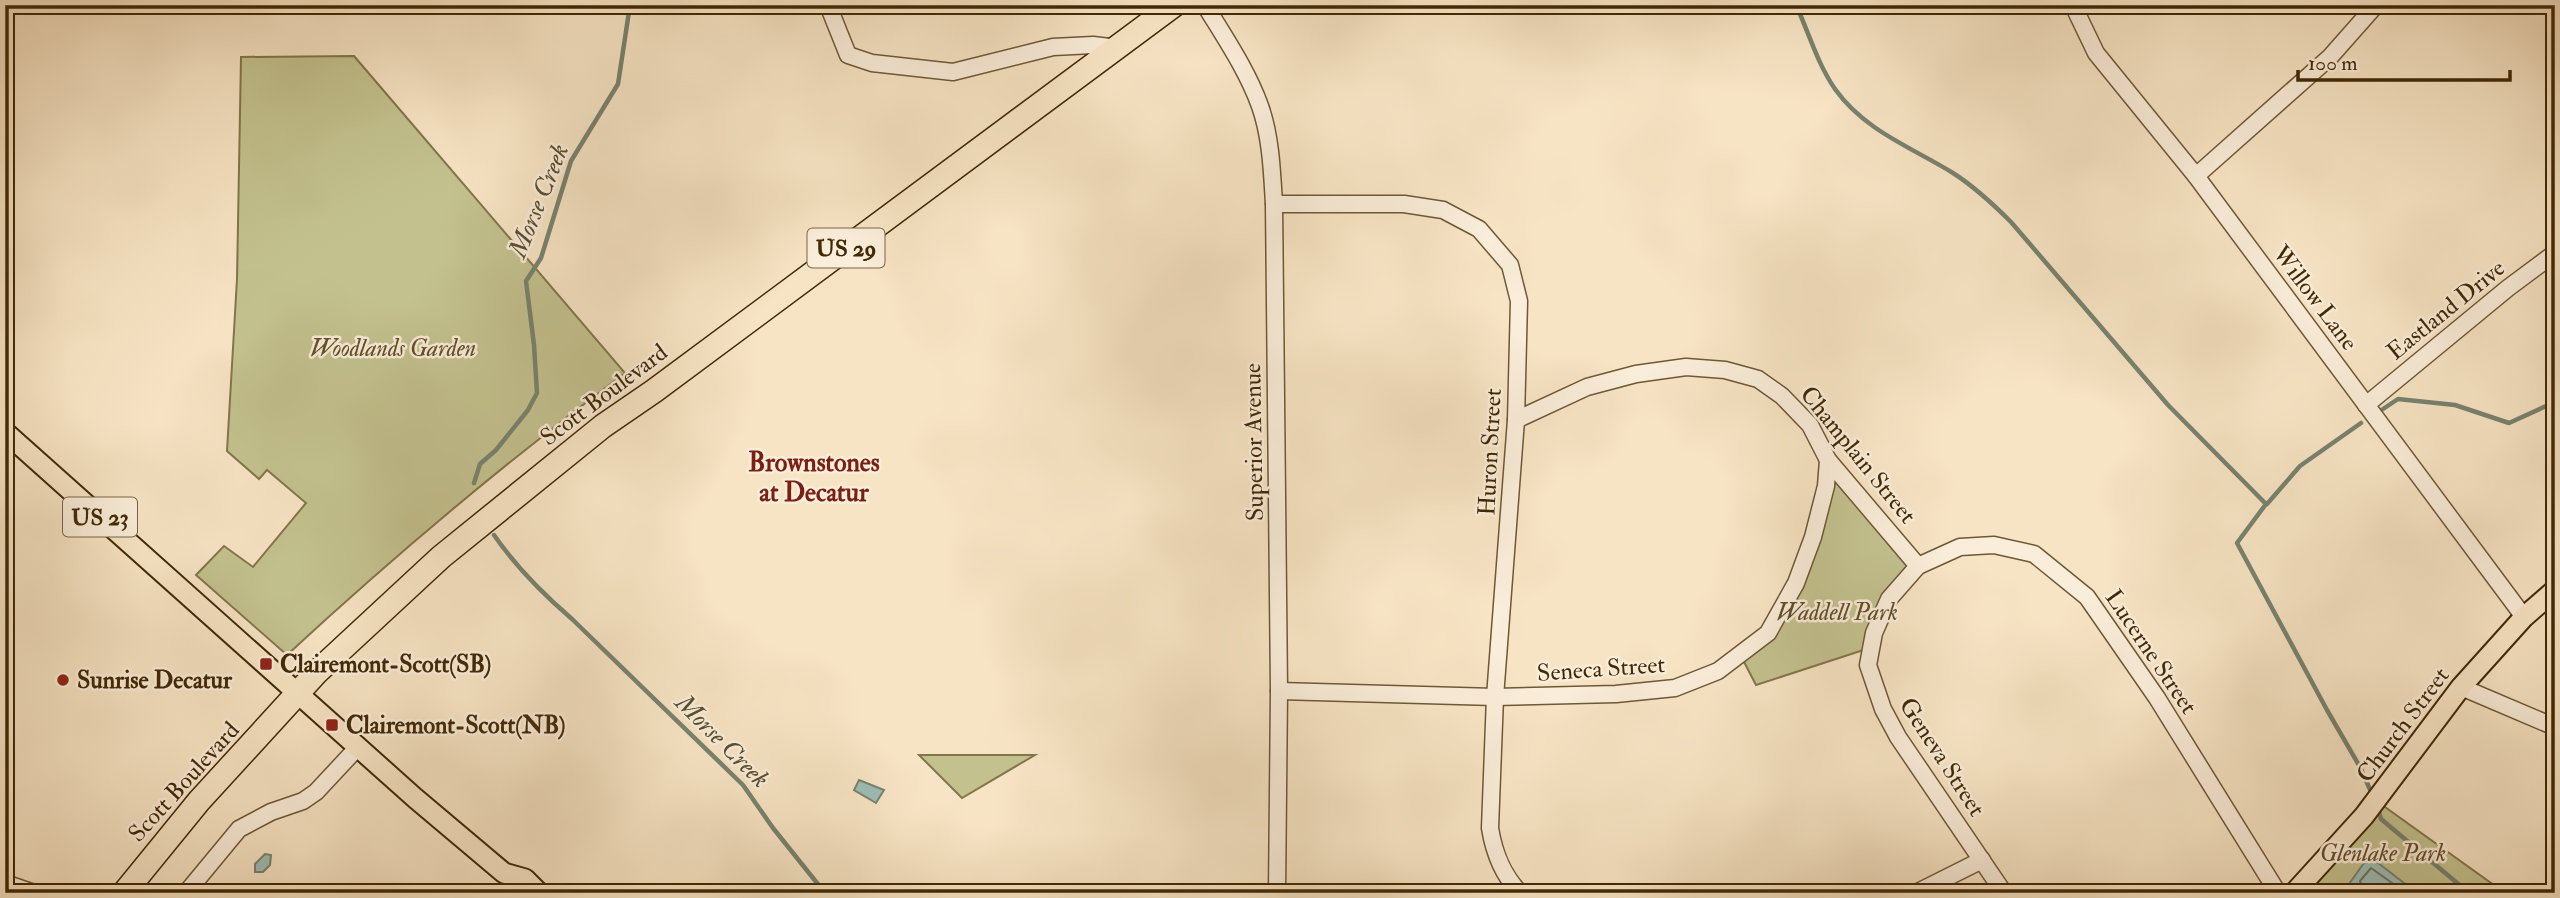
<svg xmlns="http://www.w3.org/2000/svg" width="2560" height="898" viewBox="0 0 2560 898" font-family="'IM FELL Double Pica',serif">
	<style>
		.green { fill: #c3c28f; stroke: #82764a; stroke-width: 2 }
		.water { fill: #9dbeb6; stroke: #78826f; stroke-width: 2 }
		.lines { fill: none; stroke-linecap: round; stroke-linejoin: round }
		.shore { stroke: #6e745e; stroke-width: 2 }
		.stream { stroke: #78826f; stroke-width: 4.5 }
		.minor-casing { stroke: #6e5835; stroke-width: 19 }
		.major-casing { stroke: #402905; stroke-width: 23 }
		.highway-casing { stroke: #402905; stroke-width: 26 }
		.minor { stroke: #faedd9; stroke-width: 16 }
		.major { stroke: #f7e4c4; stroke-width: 19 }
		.highway { stroke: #f7e4c4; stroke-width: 23 }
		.poi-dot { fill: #8f2418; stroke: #faedd9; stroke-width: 2.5 }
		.labels { text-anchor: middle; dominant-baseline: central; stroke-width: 5; stroke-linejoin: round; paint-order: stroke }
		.shield { fill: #faedd9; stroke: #786445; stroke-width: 2 }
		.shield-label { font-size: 23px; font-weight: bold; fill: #402905 }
		.street-label { font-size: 24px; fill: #402905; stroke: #faedd9 }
		.park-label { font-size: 24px; font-style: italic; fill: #614f28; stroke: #faedd9 }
		.poi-label { font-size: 24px; font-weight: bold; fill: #402905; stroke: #faedd9; text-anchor: start }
		.water-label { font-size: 26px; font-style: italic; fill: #574e31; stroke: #faedd9 }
		.neighbourhood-label { font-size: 26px; font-weight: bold; fill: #7a1f14; stroke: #faedd9 }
	</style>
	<rect width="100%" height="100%" fill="#f7e4c4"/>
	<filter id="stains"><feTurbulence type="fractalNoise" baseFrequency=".00286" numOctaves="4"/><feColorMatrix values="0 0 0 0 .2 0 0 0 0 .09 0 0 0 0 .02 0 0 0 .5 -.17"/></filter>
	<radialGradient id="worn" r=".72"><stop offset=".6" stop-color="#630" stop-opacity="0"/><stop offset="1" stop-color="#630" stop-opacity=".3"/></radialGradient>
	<g class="green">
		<path d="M354 56 625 373C507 461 395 555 287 655L196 575 224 546 253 567 306 503 267 470 259 479 227 451 237 279 241 57Z"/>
		<polygon points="1833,475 1912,565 1891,592 1879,645 1756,685 1741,656 1770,637"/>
		<polygon points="919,755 1035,755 962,798"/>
		<polygon points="2378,802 2505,893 2293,893"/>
	</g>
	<g class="water">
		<polygon points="859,780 884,790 876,803 854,790"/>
		<polygon points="265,854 271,855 270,865 263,872 255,872 255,864"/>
		<polygon points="2369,856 2417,893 2360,893 2349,884"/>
	</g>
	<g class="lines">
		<polyline class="shore" points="2364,893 2360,881 2371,868 2406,893"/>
		<g class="stream">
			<path d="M1796 5C1809 33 1817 63 1835 89 1865 131 1911 147 1953 173 1975 187 1993 204 2011 222L2168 405 2266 504 2237 543 2327 710 2360 767 2372 794"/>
			<polyline points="2380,411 2398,399 2455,405 2509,423 2555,402"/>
			<polyline points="474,483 480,464 496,450 528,410 537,393 534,345 526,281 541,258 571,161 618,84 630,5"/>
			<polyline points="2267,504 2300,466 2361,423"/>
			<path d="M494 535C516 567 542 593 572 619L743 785 773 828 825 893"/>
			<polyline points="2378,809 2381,819 2469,893"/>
		</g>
		<g class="minor-casing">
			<g id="minor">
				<polyline points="828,5 848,55 872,63 953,72 1053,47 1093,45 1118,48"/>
				<path d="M1205 5C1225 38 1247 70 1260 106 1271 137 1272 172 1274 204L1279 691 1277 893"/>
				<polyline points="2073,5 2096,53 2196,176 2524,617"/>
				<polyline points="2196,176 2330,57 2376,5"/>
				<path d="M1274 204H1404L1443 210 1479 229 1510 265 1519 301 1516 420 1495 697 1490 828C1494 853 1502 874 1520 893"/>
				<polyline points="2366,405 2508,288 2555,253"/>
				<polyline points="1516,420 1587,387 1636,374 1686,367 1725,370 1758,379 1782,396 1810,425 1828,460 1918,566"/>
				<polyline points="2461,687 2555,727"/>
				<polyline points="1279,691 1495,697 1616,694 1675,688 1718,671 1768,633 1796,583 1813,537 1826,486 1828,460"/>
				<polyline points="5,883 34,893"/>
				<polyline points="186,893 239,829 271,812 303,801 316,792 358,747"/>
				<polyline points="1916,893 1982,860"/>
				<polyline points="2004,893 1898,737 1883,709 1868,665 1874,633 1889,599 1918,566 1960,547 1994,545 2034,554 2087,597 2157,698 2278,893"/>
			</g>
		</g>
		<g class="major-casing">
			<g id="major">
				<polyline points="5,432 415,798 504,873 525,879 539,893"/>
				<polyline points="2294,893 2364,816 2461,687 2524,617 2555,590"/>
			</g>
		</g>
		<g class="highway-casing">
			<polyline id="highway" points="124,893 199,801 317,672 441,557 603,426 654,391 1174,5"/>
		</g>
		<use href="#minor" class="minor"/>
		<use href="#major" class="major"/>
		<use href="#highway" class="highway"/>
	</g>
	<g class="poi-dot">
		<rect x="259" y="657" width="14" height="14" rx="3.5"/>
		<circle cx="63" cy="680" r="7"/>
		<rect x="325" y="718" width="14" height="14" rx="3.5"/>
	</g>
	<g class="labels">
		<g class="shield">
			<rect x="807.5" y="228.5" width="77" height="39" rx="5"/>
			<rect x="63" y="497.5" width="74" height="39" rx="5"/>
		</g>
		<g class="shield-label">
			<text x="846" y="248">US 29</text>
			<text x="100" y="517">US 23</text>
		</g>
		<g class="street-label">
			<text transform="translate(2315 298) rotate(53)">Willow Lane</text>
			<text transform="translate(2446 310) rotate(-39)">Eastland Drive</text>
			<text transform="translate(604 395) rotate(-37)">Scott Boulevard</text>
			<text transform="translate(1254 442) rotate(-91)">Superior Avenue</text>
			<text transform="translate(1490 452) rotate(-87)">Huron Street</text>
			<text transform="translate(1858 455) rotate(51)">Champlain Street</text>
			<text transform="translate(2151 652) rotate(56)">Lucerne Street</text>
			<text transform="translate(1601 669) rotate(-4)">Seneca Street</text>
			<text transform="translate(2403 725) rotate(-53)">Church Street</text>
			<text transform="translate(1942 757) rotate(57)">Geneva Street</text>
			<text transform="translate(184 782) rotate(-48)">Scott Boulevard</text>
		</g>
		<g class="park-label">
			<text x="393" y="348">Woodlands Garden</text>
			<text x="1837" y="612">Waddell Park</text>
			<text x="2383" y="853">Glenlake Park</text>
		</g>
		<g class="poi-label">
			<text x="280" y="664">Clairemont-Scott(SB)</text>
			<text x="77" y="680">Sunrise Decatur</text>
			<text x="346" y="725">Clairemont-Scott(NB)</text>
		</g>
		<g class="water-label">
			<text transform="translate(539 201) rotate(-68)">Morse Creek</text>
			<text transform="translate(722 741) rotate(45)">Morse Creek</text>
		</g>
		<g class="neighbourhood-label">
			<text x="814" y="463">Brownstones<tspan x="814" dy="30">at Decatur</tspan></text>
		</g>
	</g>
	<rect width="2560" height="898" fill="none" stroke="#f7e4c4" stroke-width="28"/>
	<rect x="7" y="7" width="2546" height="884" fill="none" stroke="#402905" stroke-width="3.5"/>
	<rect x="14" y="14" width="2532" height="870" fill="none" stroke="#402905" stroke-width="2"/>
	<path d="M2298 70v10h212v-10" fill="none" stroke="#402905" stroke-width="3.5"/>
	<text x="2308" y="70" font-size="21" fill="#402905" stroke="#faedd9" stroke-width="5" paint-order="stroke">100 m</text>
	<rect width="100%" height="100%" filter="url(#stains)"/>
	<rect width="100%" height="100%" fill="url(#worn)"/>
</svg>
